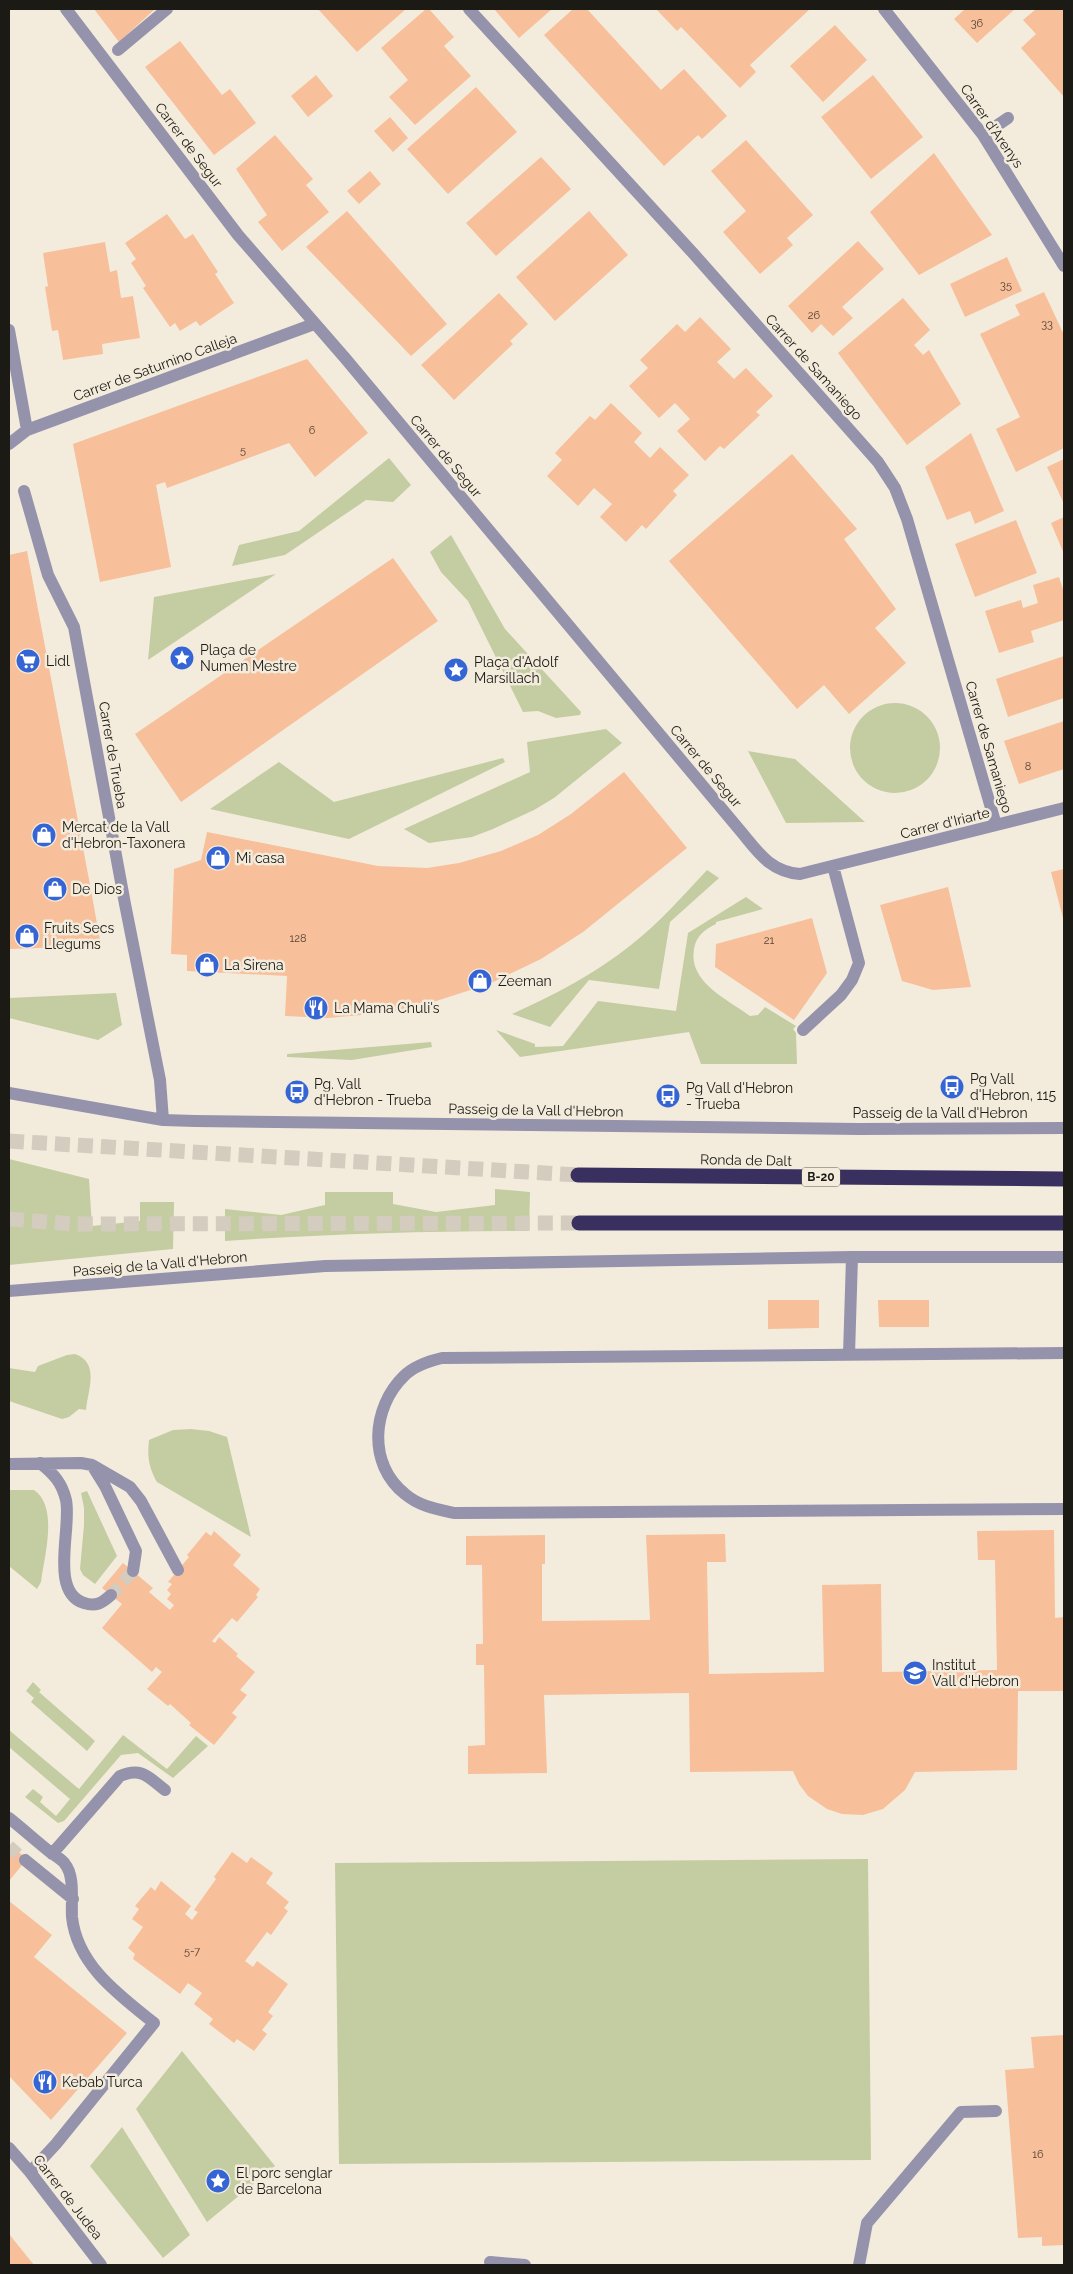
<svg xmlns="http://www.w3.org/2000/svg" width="1073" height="2274" font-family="Raleway,sans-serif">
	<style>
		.green { fill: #c3cda1 }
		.building { fill: #f7bf9a }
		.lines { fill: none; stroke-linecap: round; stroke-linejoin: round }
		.minor-tunnel { stroke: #d3ccbf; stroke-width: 12; stroke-dasharray: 12 6; stroke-linecap: butt }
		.highway-tunnel { stroke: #d3ccbf; stroke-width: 15; stroke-dasharray: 15 8; stroke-linecap: butt }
		.minor { stroke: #9593ac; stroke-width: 12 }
		.highway { stroke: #393060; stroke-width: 15 }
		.labels { text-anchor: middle; stroke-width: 5; stroke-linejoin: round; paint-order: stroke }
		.number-label { font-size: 11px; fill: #534336 }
		.shield { fill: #f3ecdd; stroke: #5c5950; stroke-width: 1 }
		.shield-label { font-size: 12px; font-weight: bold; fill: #1c1a14 }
		.street-label { font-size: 14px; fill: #1c1a14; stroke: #f3ecdd }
		.poi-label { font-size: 14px; fill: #1c1a14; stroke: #f3ecdd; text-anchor: start }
	</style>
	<rect width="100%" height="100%" fill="#f3ecdd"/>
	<path class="green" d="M389,458L411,485L393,502L366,500L285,555L232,566L239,545L299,531Z
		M451,535L505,629L581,712L580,715L556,718L538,711L523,712L468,601L441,572L430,552Z
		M276,574L148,660L154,597Z
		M850 748a45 45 0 1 1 90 0a45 45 0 1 1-90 0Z
		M606,729L622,743L554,798L534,810L493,829L472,837L429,843L404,829L530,772L527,742Z
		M748,751L795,759L865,822L786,823Z
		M503,758L505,762L349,839L210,809L279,762L334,802Z
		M707,870L719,878L670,922L659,989L589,980L550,1027L512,1014C554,995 595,974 631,945C659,923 683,896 707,870Z
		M746,897L763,909L716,922V924C705,929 696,936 694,949C688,982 727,999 750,1016L758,1015L765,1007L796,1026L793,1029L796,1033L797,1064H701L689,1032L520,1057L496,1030L535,1044V1047L563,1046L598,1001L676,1011L688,933Z
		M116,993L122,1025L98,1040L9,1018V998Z
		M431,1042L432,1047L352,1060L287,1057V1054Z
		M9,1159L89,1179L92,1226L140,1221V1202H174L173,1249L9,1265Z
		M495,1189L530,1192L529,1231C428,1231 327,1234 225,1241V1209L281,1215L325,1205V1192H393V1204L436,1212L495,1205Z
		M75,1354C100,1363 88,1389 86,1410L79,1409L69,1417L62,1419L9,1401V1368L35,1372L38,1366L67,1355Z
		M191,1429L209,1431L227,1437L251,1537L157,1482C149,1468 147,1457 149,1440L173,1430Z
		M9,1490H34C59,1507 44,1557 41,1582L37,1589L9,1566Z
		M87,1491L117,1556L95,1584L83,1575L80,1569L84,1525V1508L81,1493Z
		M33,1682L41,1690L39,1692L95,1741L87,1751L31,1702L34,1698L26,1691Z
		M9,1730L79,1789L123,1735L167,1769L196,1736L208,1746L173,1778L138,1753L121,1755L64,1821L58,1823L25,1797L33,1789L43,1797L40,1802L56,1816L70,1799L9,1747Z
		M868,1859L871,2160L339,2164L335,1863Z
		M182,2051L275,2166L207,2222L136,2109Z
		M122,2127L190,2235L163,2258L90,2166Z"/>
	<path class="building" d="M94,9H155L119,42Z
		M318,9H406L357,52Z
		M426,9H429L454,37L444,46L471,76L415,125L389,97L408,80L381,48Z
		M494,9H552L519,38Z
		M573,9H587L661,90L684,69L727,116L702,139L698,135L664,166L544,35Z
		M656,9H810L750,65L756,72L740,88L681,27L677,31Z
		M965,9H1015L977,43L954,19Z
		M1036,9H1064V97L1021,48L1036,34L1023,20Z
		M835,25L867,60L823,102L790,66Z
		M180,41L222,95L230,89L256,123L214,155L145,67Z
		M316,75L333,96L308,117L291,96Z
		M873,75L923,137L871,179L821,117Z
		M476,87L517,132L448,194L407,149Z
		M390,117L408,138L393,152L374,131Z
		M275,135L313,179L306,185L329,212L282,251L258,222L267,215L236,169Z
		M746,140L813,215L787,238L793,245L760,274L723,232L746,211L711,171Z
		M934,153L992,235L919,275L870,212Z
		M541,157L571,189L496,256L466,223Z
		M370,171L381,184L359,204L347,191Z
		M347,211L447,324L411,356L306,247Z
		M589,211L628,255L555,321L516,277Z
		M167,214L185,239L193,234L218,272L215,274L234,303L200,326L196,321L180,331L175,323L170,327L143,288L146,286L131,263L136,259L125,243Z
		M858,241L884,269L842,307L853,318L833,336L821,324L812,333L788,306Z
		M105,242L110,272L117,270L121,298L133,296L140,338L102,344L103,354L63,360L58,330L52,331L45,287L48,286L43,253Z
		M1007,257L1022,291L965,317L950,284Z
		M1044,292L1064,335V448L1016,472L996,429L1020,417L980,334L1020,315L1015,305Z
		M499,293L528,324L510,341L513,344L454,400L421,365Z
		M903,298L930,330L914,345L923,355L929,350L961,404L907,445L838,353Z
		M700,317L731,349L717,362L734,379L746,368L773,396L756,412L760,415L724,449L720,446L705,461L677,431L690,419L675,403L659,418L629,386L648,368L640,360L677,324L685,332Z
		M307,359L368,433L315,477L289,443L167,488L165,482L156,485L171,567L100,582L73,444Z
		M611,403L642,433L634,442L650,458L660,447L689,475L673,491L677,495L646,529L642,525L626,542L600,517L612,504L594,488L578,506L547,476L562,460L555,453L590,416L595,420Z
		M971,433L1004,511L975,524L970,511L947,520L925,467Z
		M792,454L857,529L844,539L896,609L875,628L906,663L849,714L824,685L797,709L669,561Z
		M1064,459V504L1047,467Z
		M1064,517V554L1051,523Z
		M1016,520L1037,573L975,597L955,544Z
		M27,551L91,890L101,946L9,949V555Z
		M393,558L438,621L181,802L135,734Z
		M1059,577L1064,592V620L1031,631L1034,642L999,653L985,611L1021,600L1023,608L1038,603L1033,585Z
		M1064,656V698L1008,717L996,679Z
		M1064,721V769L1019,784L1004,741Z
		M624,772L687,848L583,932L541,959L489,984L427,1004L384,1013L328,1018L285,1016L287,976L187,971V955L171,954L174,869L201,860L207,832L378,866L427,868L459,863L501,851L538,835L571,814Z
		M1064,869V922L1051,872Z
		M948,887L971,987L933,990L902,981L880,905Z
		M812,918L827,973L794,1020L715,967L716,944Z
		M768,1300H819V1328L768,1329Z
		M878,1300H929V1327H879Z
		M1054,1530L1055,1618L1064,1617V1691H1018L1017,1770L915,1772L905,1790L883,1809L863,1815L842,1814L827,1809L808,1796L799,1784L793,1771L690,1772L689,1693L544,1695L547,1773L468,1774V1746L485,1745L484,1665H476V1644H483L482,1565H466V1536L545,1535V1564H542V1621L650,1620L646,1535L725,1534L726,1562H707L709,1674L824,1672L822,1585L881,1584L882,1672L997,1670L995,1560H978L977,1531Z
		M214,1531L241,1555L233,1565L260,1589L256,1595L258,1597L237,1622L232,1618L212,1641L215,1643L219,1637L238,1654L236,1656L255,1672L240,1690L247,1695L232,1713L237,1717L214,1745L189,1725L191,1723L170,1704L168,1706L147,1689L162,1672L156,1667L152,1672L102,1628L122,1604L102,1588L123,1563L153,1588L149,1592L170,1610L174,1605L167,1599L171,1594L167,1590L172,1584L168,1582L189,1557L187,1555L206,1532L211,1536Z
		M9,1844L27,1859L9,1881Z
		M232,1852L247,1863L251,1857L273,1873L266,1883L289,1902L284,1908L288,1911L271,1935L267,1932L245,1961L253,1967L257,1961L288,1984L268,2012L273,2016L262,2030L267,2034L254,2051L237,2039L234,2043L209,2024L213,2019L194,2004L202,1993L188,1983L180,1994L133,1959L135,1954L128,1948L143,1927L132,1919L139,1909L135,1906L151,1887L155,1891L161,1881L191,1906L185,1914L192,1920L198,1912L194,1910L216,1879L214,1877Z
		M9,1901L52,1935L34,1957L127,2033L51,2120L9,2076Z
		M1064,2035V2245L1042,2246V2237L1018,2238L1005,2070L1034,2068L1031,2037Z
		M9,2234L34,2265H9Z"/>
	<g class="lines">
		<path class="minor-tunnel" d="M111,1595L133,1571
			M9,1846L25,1860"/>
		<path class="highway-tunnel" d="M9,1141L578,1175
			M9,1219L73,1224L579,1223"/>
		<path class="minor" d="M66,9L238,235L345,358L738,828C757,850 768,871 800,874L1064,808
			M469,9L692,252L878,462L895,488L907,519L996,825
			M884,9L983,135L1064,266
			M118,50L167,9
			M983,135L1008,118
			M9,330L27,430
			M9,444L27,430L314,324
			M24,491L48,575L74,627L125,904L160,1080L163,1120
			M803,1030L841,995L852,980L859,963L833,866
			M9,1093L163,1120L195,1121L859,1129L1064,1128
			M9,1291L325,1266L852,1257H1064
			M1064,1353L442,1358C429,1361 414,1366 404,1376C372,1407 367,1464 405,1494C419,1506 436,1509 454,1513L1064,1509
			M849,1355L852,1257
			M40,1463C54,1474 62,1483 66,1500C72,1527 49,1592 84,1603C96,1607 102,1603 111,1595
			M9,1464L81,1463L92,1465L105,1486L136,1551L133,1571
			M92,1465L130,1487L141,1501L178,1570
			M9,1818C23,1829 36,1841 50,1852C55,1856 62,1859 65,1864C75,1876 71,1902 72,1917C77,1965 119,1995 154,2023L56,2144L30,2172
			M52,1854L120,1776C142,1767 148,1777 165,1790
			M25,1860L73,1899
			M9,2148L30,2172L101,2265
			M490,2262L525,2265
			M859,2265L867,2223L961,2112L996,2111"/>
		<path class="highway" d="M578,1175L1064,1179
			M579,1223H1064"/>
	</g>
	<defs>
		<symbol id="sight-disc" viewBox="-11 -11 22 22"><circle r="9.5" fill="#3564d4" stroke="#f3ecdd"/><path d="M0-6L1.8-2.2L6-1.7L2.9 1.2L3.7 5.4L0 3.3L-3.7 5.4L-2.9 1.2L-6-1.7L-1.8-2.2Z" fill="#fff"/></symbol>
		<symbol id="supermarket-disc" viewBox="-11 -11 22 22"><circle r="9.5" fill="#3564d4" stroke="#f3ecdd"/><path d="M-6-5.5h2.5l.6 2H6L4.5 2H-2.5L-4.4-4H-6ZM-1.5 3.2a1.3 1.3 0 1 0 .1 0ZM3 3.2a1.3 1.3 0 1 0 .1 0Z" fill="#fff"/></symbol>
		<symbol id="shop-disc" viewBox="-11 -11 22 22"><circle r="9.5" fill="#3564d4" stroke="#f3ecdd"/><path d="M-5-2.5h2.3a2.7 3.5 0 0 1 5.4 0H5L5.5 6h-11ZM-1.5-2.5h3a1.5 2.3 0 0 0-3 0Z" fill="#fff"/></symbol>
		<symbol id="restaurant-disc" viewBox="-11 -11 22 22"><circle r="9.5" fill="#3564d4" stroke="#f3ecdd"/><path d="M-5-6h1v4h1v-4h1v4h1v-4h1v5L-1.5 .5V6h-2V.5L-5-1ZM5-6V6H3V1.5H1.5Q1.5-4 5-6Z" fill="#fff"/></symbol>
		<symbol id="bus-disc" viewBox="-11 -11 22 22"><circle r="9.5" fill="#3564d4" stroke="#f3ecdd"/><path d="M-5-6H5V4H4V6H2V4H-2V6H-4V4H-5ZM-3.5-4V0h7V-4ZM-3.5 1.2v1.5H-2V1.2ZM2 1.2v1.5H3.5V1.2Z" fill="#fff"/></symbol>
		<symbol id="school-disc" viewBox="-11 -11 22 22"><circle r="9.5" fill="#3564d4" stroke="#f3ecdd"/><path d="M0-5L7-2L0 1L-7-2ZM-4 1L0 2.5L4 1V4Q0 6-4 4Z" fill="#fff"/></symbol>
	</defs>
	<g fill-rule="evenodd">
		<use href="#sight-disc" x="168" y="644" width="28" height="28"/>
		<use href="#supermarket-disc" x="14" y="647" width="28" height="28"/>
		<use href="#sight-disc" x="442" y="656" width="28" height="28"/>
		<use href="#shop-disc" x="30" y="821" width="28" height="28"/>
		<use href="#shop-disc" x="204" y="844" width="28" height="28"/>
		<use href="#shop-disc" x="41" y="875" width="28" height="28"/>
		<use href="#shop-disc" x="13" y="922" width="28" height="28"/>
		<use href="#shop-disc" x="193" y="951" width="28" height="28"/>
		<use href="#shop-disc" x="466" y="967" width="28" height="28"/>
		<use href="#restaurant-disc" x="302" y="994" width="28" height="28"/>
		<use href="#bus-disc" x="938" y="1073" width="28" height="28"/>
		<use href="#bus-disc" x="283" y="1078" width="28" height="28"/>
		<use href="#bus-disc" x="654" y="1082" width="28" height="28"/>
		<use href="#school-disc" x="901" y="1659" width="28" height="28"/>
		<use href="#restaurant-disc" x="31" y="2068" width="28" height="28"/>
		<use href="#sight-disc" x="204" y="2167" width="28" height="28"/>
	</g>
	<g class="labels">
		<g class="number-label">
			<text x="977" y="27">36</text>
			<text x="1006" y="289">35</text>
			<text x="814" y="319">26</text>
			<text x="1047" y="328">33</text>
			<text x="312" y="434">6</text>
			<text x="243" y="454">5</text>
			<text x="1028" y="770">8</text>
			<text x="298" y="942">128</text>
			<text x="769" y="944">21</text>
			<text x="192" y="1955">5-7</text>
			<text x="1038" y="2158">16</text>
		</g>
		<rect class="shield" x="802" y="1167.5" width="38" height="19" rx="4"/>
		<g class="shield-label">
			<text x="821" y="1181">B-20</text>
		</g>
		<g class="street-label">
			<text transform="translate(992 126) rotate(55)" y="5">Carrer d'Arenys</text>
			<text transform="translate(189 145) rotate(53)" y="5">Carrer de Segur</text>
			<text transform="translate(155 367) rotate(-20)" y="5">Carrer de Saturnino Calleja</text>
			<text transform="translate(814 367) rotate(48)" y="5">Carrer de Samaniego</text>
			<text transform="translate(446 456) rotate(50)" y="5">Carrer de Segur</text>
			<text transform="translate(989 747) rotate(74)" y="5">Carrer de Samaniego</text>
			<text transform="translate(113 755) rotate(80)" y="5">Carrer de Trueba</text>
			<text transform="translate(706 766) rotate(50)" y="5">Carrer de Segur</text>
			<text transform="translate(945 823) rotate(-14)" y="5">Carrer d'Iriarte</text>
			<text transform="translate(536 1110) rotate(1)" y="5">Passeig de la Vall d'Hebron</text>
			<text x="940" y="1118">Passeig de la Vall d'Hebron</text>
			<text transform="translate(746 1160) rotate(1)" y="5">Ronda de Dalt</text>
			<text transform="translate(160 1264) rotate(-5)" y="5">Passeig de la Vall d'Hebron</text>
			<text transform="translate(68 2197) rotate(52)" y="5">Carrer de Judea</text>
		</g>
		<g class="poi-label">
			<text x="200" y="655">Plaça de<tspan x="200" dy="16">Numen Mestre</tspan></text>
			<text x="46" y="666">Lidl</text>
			<text x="474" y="667">Plaça d'Adolf<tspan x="474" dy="16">Marsillach</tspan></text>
			<text x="62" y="832">Mercat de la Vall<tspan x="62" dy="16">d'Hebron-Taxonera</tspan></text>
			<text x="236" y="863">Mi casa</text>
			<text x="72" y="894">De Dios</text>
			<text x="44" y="933">Fruits Secs<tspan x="44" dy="16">Llegums</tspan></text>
			<text x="224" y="970">La Sirena</text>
			<text x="498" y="986">Zeeman</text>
			<text x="334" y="1013">La Mama Chuli's</text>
			<text x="970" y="1084">Pg Vall<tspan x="970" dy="16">d'Hebron, 115</tspan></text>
			<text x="314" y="1089">Pg. Vall<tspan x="314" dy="16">d'Hebron - Trueba</tspan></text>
			<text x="686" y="1093">Pg Vall d'Hebron<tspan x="686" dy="16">- Trueba</tspan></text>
			<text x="932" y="1670">Institut<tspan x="932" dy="16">Vall d'Hebron</tspan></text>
			<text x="62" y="2087">Kebab Turca</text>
			<text x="236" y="2178">El porc senglar<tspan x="236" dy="16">de Barcelona</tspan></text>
		</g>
	</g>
	<rect width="1073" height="2274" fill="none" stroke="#1c1a14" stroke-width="20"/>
</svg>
